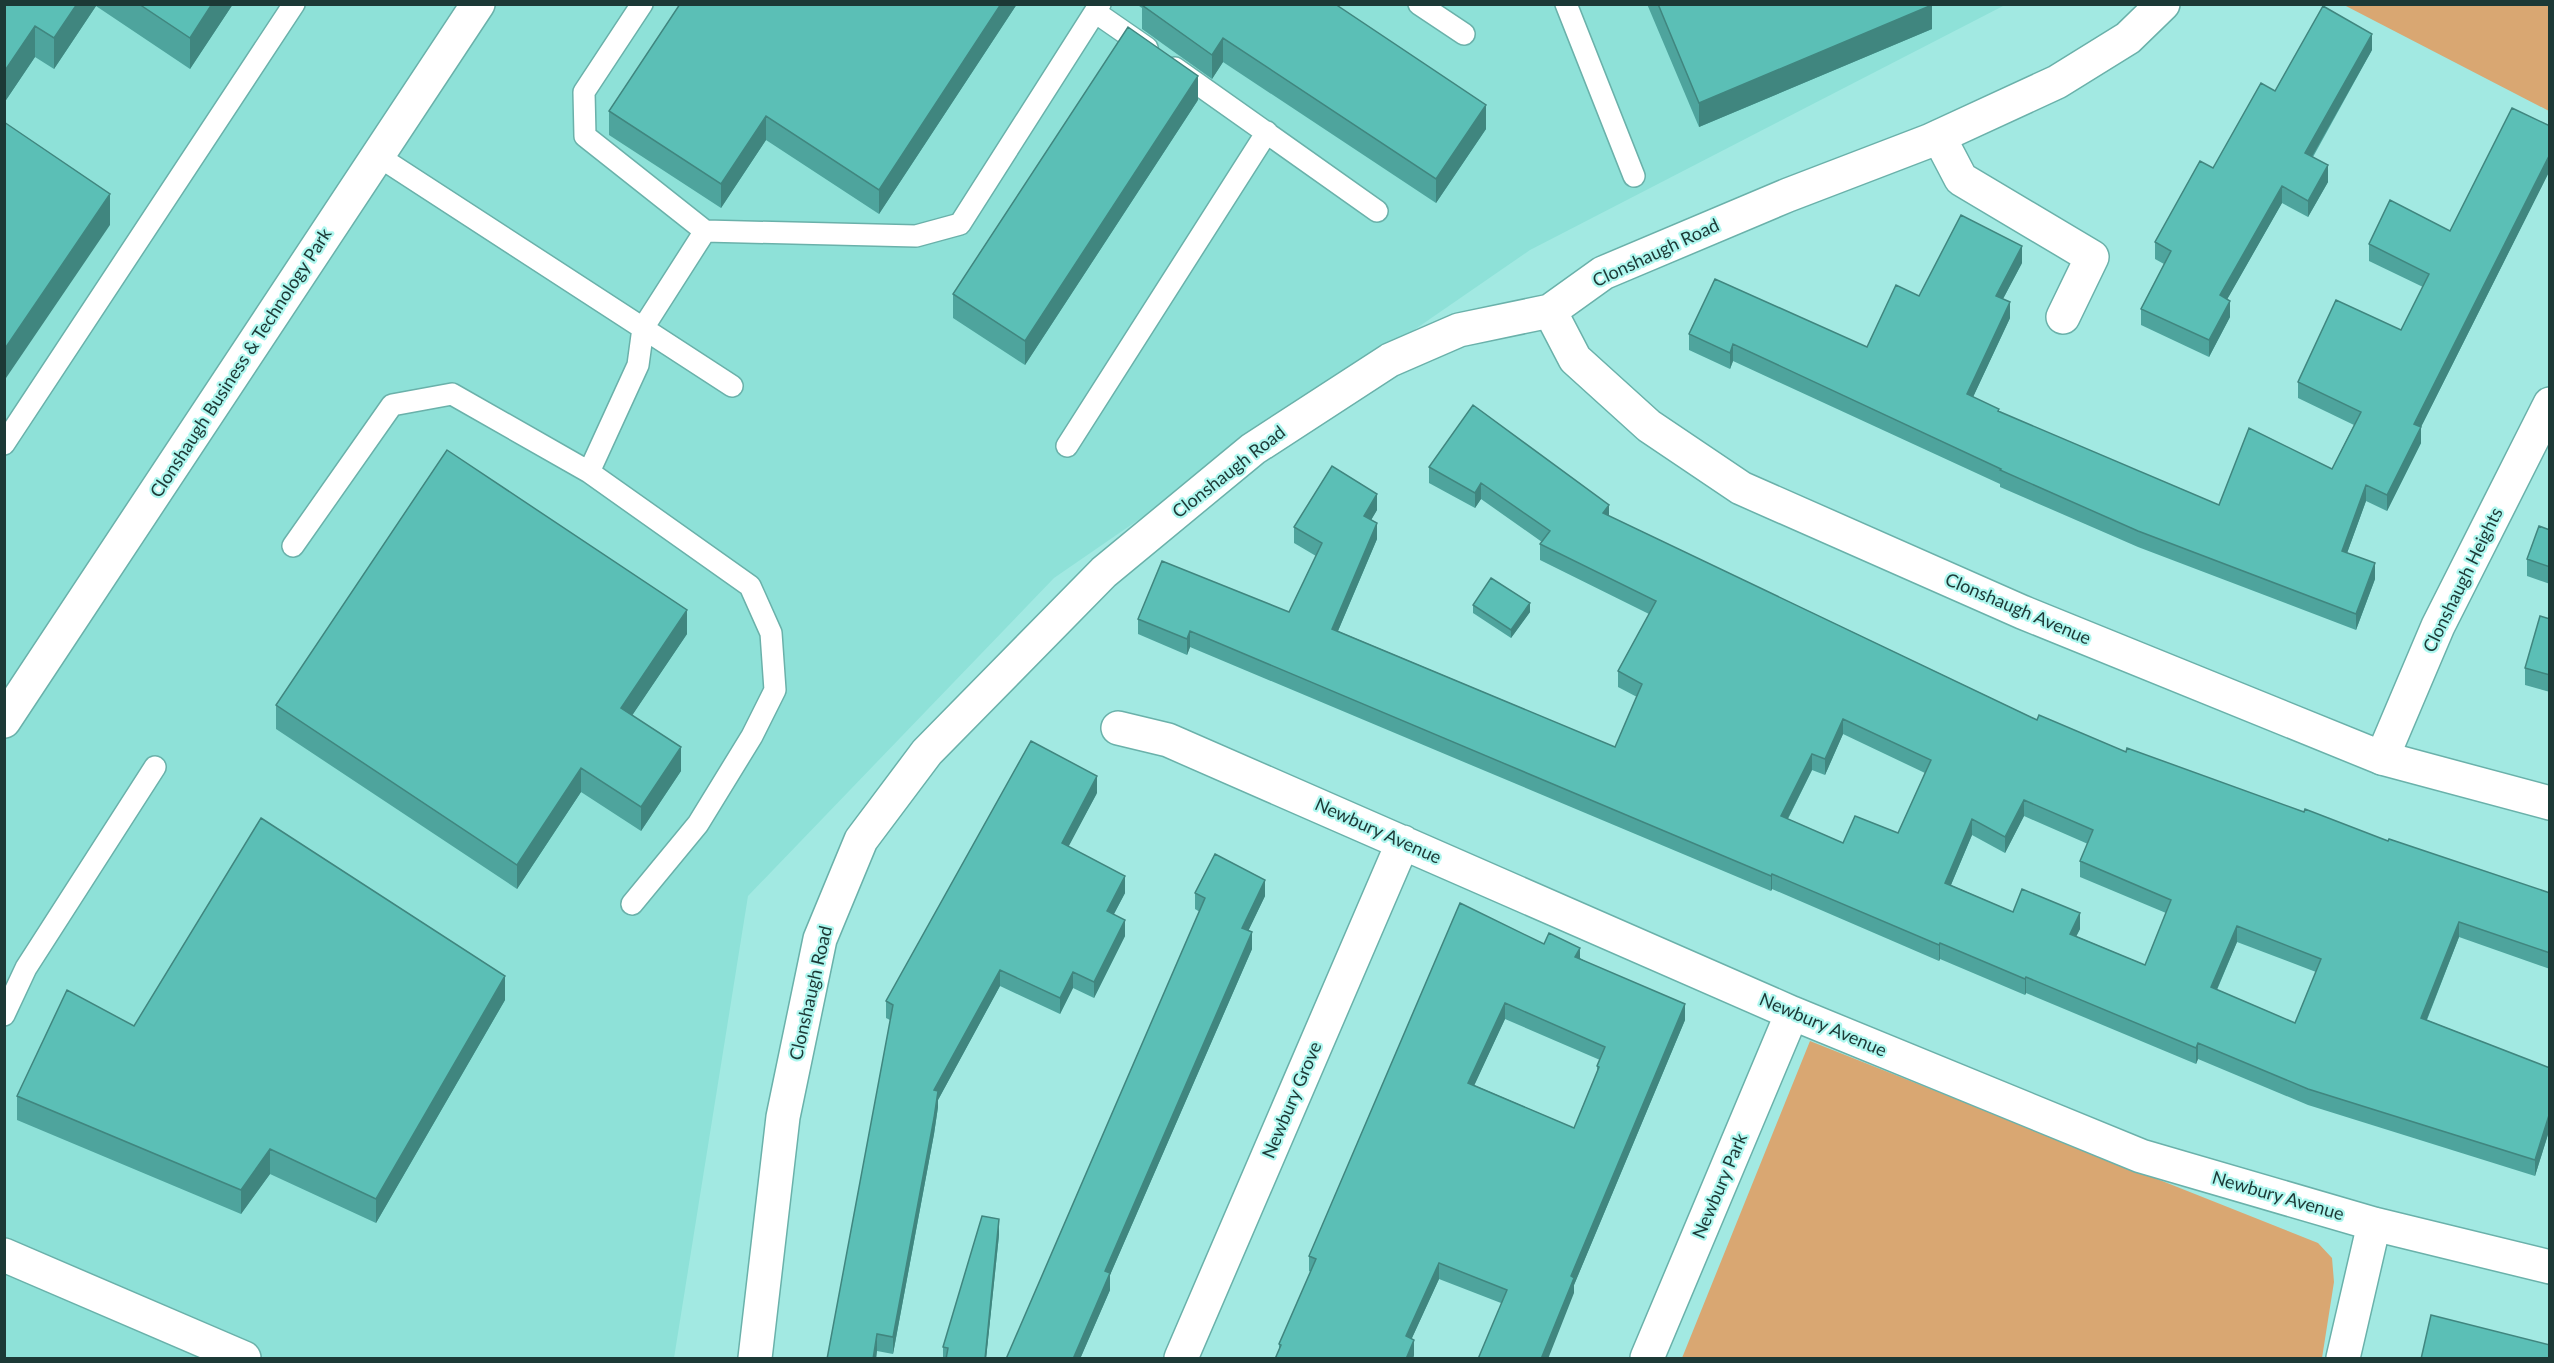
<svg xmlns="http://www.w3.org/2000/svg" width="2554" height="1363" font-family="Lato,sans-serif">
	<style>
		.built { fill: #8ee1d8 }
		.green { fill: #d9a772 }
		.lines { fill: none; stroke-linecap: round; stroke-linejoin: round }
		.lane-casing { stroke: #6ab1aa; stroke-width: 24 }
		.street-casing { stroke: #6ab1aa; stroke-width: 36 }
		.secondary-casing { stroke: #6ab1aa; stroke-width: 36 }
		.lane { stroke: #fff; stroke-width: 21 }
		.street { stroke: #fff; stroke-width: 33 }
		.secondary { stroke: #fff; stroke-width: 33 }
		.wall { fill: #4ea49d; fill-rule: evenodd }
		.shaded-wall { fill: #40867f }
		.building { fill: #5bbfb6; stroke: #40867f; stroke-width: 1.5; fill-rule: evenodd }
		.labels { text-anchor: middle; stroke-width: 4.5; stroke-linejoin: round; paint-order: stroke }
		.street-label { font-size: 18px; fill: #1c3936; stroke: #aff7ef }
	</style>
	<rect width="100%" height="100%" fill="#a2e9e2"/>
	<path class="built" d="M5,5H2005L1530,250L1054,578L748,896L674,1358H5Z"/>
	<path class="green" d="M2344,5H2549V111Z
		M1810,1041L2318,1243L2332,1258L2334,1282L2322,1358H1682Z"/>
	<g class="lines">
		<defs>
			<path id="lane" d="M642,4L584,92L585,136L705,231L916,236L960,224L1100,4
				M1419,4L1464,34
				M1566,4L1634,176
				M1095,12L1147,48
				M1175,68L1377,211
				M378,156L732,386
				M4,444L294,4
				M1067,446L1267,132
				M589,472L638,365L643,328L705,231
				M293,546L392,405L452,394L589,472L750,586L771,633L775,690L752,736L698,824L632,904
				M4,1015L26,968L155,767"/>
			<path id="street" d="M1939,137L1961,179L2092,257L2063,317
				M4,721L478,4
				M1118,728L1168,740L1792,1013L2141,1156L2374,1224L2550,1267
				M2382,758L2438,626L2550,404
				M4,1255L244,1358
				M1181,1358L1403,842
				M1647,1358L1792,1013
				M2343,1358L2374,1224"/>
			<path id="secondary" d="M1550,311L1575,359L1649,426L1741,488L2022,612L2382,758L2550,803
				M755,1358L783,1117L820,939L861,840L927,752L1104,572L1253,449L1390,360L1459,330L1550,311L1603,273L1788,195L1929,141L2057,82L2128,38L2163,4"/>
		</defs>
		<use href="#lane" class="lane-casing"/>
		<use href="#street" class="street-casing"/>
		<use href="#secondary" class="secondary-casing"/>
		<use href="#lane" class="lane"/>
		<use href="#street" class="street"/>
		<use href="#secondary" class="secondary"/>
	</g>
	<path class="wall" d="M4,4H233L190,69L96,6L54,69L35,57L4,103Z
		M680,4H1017L879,214L766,140L721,208L609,135V111Z
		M1136,4H1335L1486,129L1436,203L1223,62L1212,79L1142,29V8Z
		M1647,4H1932V29L1699,127Z
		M2372,50L2313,157L2328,182L2308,217L2282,203L2227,299L2230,317L2209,357L2141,325V309L2164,264L2155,259V242L2213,168L2275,91Z
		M1198,100L1025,365L953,318V294Z
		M2550,126V170L2421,427V443L2387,511L2366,501L2347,553L2375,579L2356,630L2138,547L2000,487V484L1733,361L1730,369L1689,350V334L1867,347L1919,296L2022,263L2003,299L2010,318L1973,397L1999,412L2219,505L2332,469L2354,425L2298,398V382L2401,330L2423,287L2369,261V244L2450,231Z
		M1429,467L1609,516L2037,720L2126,752L2388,841L2550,893V969L2459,937L2427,1020L2550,1068V1128L2535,1176L2308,1105L2198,1059L2196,1064L2026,993L2025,995L1940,959L1939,961L1772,889L1771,891L1190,647L1187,655L1138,634V619L1289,612L1316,556L1294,543V527L1377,510L1371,520L1377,539L1338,631L1615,747L1637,697L1618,687V671L1649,614L1540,560V544L1542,542L1481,499L1475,508L1429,483ZM1843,734L1925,773L1898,833L1843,843L1788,819L1812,770L1825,775ZM2024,816L2088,844L2080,861V877L2166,913L2145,965L2076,936L2080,929L2013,912L1951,885L1972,835L2005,853ZM2237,942L2316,972L2295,1023L2217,990Z
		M2550,530V584L2527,576V559Z
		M1473,605L1530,612L1511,638L1473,613Z
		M2550,619V692L2525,685V668Z
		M687,634L632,715L681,771L641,831L581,792L517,889L276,729V705Z
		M1097,793L1068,846L1125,893L1114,914L1125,936L1094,998L1073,988L1060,1014L1000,986L938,1100V1107L934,1134L893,1354L877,1351L876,1359L890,1020L886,1018V1001Z
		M1195,893L1265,896L1248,931L1252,949L1110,1275V1290L1080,1359L1200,912L1195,909Z
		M1544,944L1580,958L1685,1020L1574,1285V1293L1501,1303L1439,1279L1412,1338L1414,1355L1413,1359H1275L1279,1349V1344L1311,1272L1309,1271V1256ZM1505,1019L1600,1060L1597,1066V1072L1574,1128L1474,1085Z
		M505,1000L376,1223L270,1174L241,1214L17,1120V1096L134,1026Z
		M999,1235L986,1359H943V1347Z"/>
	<path class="shaded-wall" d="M77,4H96V6L54,69V38Z
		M212,4H233L190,69V38Z
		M1001,4H1017L879,214V190Z
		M1932,5V29L1699,127V103Z
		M35,26V57L4,103V72Z
		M2372,34V50L2305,169V153Z
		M1223,38V62L1212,79V55Z
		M1198,76V100L1025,365V341Z
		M1486,105V129L1436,203V179Z
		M766,116V140L721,208V184Z
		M2550,154V170L2421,427V443L2387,511V495L2414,424Z
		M2328,165V182L2308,217V201Z
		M2282,186V203L2220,312V295Z
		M110,194V225L4,381V350Z
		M2022,246V263L1996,312V296Z
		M2230,301V317L2209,357V340Z
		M2010,302V318L1967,410V394Z
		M1733,344V361L1730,369V353Z
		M1481,483V499L1475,508V493Z
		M2366,485V501L2342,567V551Z
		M1377,494V510L1364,532V516Z
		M1609,505V521L1603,513Z
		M1377,523V539L1332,645V629Z
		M2375,563V579L2356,630V614Z
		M1530,603V612L1511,638V630Z
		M687,610V634L621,732V708Z
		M1190,631V647L1187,655V639Z
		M1843,719V734L1825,775V759Z
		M681,747V771L641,831V807Z
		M1812,754V770L1781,832V816Z
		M581,768V792L517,889V865Z
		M1097,776V793L1062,859V843Z
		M2024,800V816L2005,853V837Z
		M1972,819V835L1945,899V883Z
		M1772,874V889L1771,891V876Z
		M1125,876V893L1107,927V911Z
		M1265,880V896L1242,944V928Z
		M2080,913V929L2070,949V934Z
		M1125,920V936L1094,998V982Z
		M2459,922V937L2421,1034V1018Z
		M2237,926V942L2211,1003V987Z
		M1252,932V949L1110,1275V1290L1080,1359H1073L1105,1271Z
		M1940,943V959L1939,961V945Z
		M1580,948V963L1575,957Z
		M1000,970V986L938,1100V1107L934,1134L893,1354V1337L934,1090Z
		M1073,972V988L1060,1014V998Z
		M505,976V1000L376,1223V1199Z
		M2026,977V993L2025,995V979Z
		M1505,1003V1019L1468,1099V1083Z
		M1685,1004V1020L1574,1285V1293L1548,1359H1541L1571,1276Z
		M2198,1043V1059L2196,1064V1048Z
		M2550,1112V1128L2535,1176V1160Z
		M270,1149V1174L241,1214V1190Z
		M999,1219V1235L986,1359H985Z
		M1439,1263V1279L1406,1351V1336Z
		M877,1334V1351L876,1359H873Z
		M1414,1340V1355L1413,1359H1406Z"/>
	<path class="building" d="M4,4H77L54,38L35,26L4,72Z
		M139,4H212L190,38Z
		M680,4H1001L879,190L766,116L721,184L609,111Z
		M1142,4H1335L1486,105L1436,179L1223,38L1212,55L1142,5Z
		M1658,4H1932V5L1699,103Z
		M2323,6L2372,34L2305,153L2328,165L2308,201L2282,186L2220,295L2230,301L2209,340L2141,309L2171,251L2155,242L2200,161L2213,168L2261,83L2275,91Z
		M1128,27L1198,76L1025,341L953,294Z
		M2512,108L2550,126V154L2414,424L2421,427L2387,495L2366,485L2342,551L2375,563L2356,614L2138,531L2000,470L2001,469L1733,344L1730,353L1689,334L1715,279L1867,347L1896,285L1919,296L1961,215L2022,246L1996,296L2010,302L1967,394L1999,409L1998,411L2219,505L2249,428L2332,469L2361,412L2298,382L2336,300L2401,330L2429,274L2369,244L2390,200L2450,231Z
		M4,122L110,194L4,350Z
		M1473,405L1609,505L1603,513L2037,720L2039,715L2126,752L2127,748L2304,812L2305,809L2388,841L2389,839L2550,893V953L2459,922L2421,1018L2550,1068V1112L2535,1160L2308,1089L2198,1043L2196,1048L2026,977L2025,979L1940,943L1939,945L1772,874L1771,876L1190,631L1187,639L1138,619L1162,561L1289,612L1322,543L1294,527L1332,466L1377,494L1364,516L1377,523L1332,629L1615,747L1642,684L1618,671L1656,601L1540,544L1550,531L1481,483L1475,493L1429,467ZM1843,719L1931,760L1898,833L1855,816L1843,843L1781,816L1812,754L1825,759ZM2024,800L2093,830L2080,861L2171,900L2145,965L2070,934L2080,913L2022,889L2013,912L1945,883L1972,819L2005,837ZM2237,926L2321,959L2295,1023L2211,987Z
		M447,450L687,610L621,708L681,747L641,807L581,768L517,865L276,705Z
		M2539,526L2550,530V567L2527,559Z
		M1491,578L1530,603L1511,630L1473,605Z
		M2540,616L2550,619V675L2525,668Z
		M1031,741L1097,776L1062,843L1125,876L1107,911L1125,920L1094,982L1073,972L1060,998L1000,970L934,1090L938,1091L934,1118L893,1337L877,1334L873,1359H827L893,1005L886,1001Z
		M261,818L505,976L376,1199L270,1149L241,1190L17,1096L67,990L134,1026Z
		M1215,854L1265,880L1242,928L1252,932L1105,1271L1110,1273L1073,1359H1006L1205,898L1195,893Z
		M1460,903L1544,944L1549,933L1580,948L1575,957L1685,1004L1571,1276L1574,1278L1541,1359H1478L1507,1290L1439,1263L1406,1336L1414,1340L1406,1359H1275L1281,1345L1279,1344L1316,1259L1309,1256ZM1505,1003L1605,1047L1597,1066L1599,1067L1574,1128L1468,1083Z
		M982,1216L999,1219L985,1359H946L948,1348L943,1347Z
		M2431,1315L2550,1345V1359H2421Z"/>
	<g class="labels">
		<g class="street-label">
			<text transform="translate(1656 253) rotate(-25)" y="6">Clonshaugh Road</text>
			<text transform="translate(241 363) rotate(-57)" y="6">Clonshaugh Business &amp; Technology Park</text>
			<text transform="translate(1229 472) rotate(-38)" y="6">Clonshaugh Road</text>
			<text transform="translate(2463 580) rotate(-64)" y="6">Clonshaugh Heights</text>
			<text transform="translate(2018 609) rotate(23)" y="6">Clonshaugh Avenue</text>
			<text transform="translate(1378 831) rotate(24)" y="6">Newbury Avenue</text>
			<text transform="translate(811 993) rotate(-77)" y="6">Clonshaugh Road</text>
			<text transform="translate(1823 1025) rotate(23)" y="6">Newbury Avenue</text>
			<text transform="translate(1292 1100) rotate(-67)" y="6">Newbury Grove</text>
			<text transform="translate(1720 1186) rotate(-67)" y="6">Newbury Park</text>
			<text transform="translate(2278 1196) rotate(16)" y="6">Newbury Avenue</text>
		</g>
	</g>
	<rect width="2554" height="1363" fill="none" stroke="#1c3936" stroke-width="12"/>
</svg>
